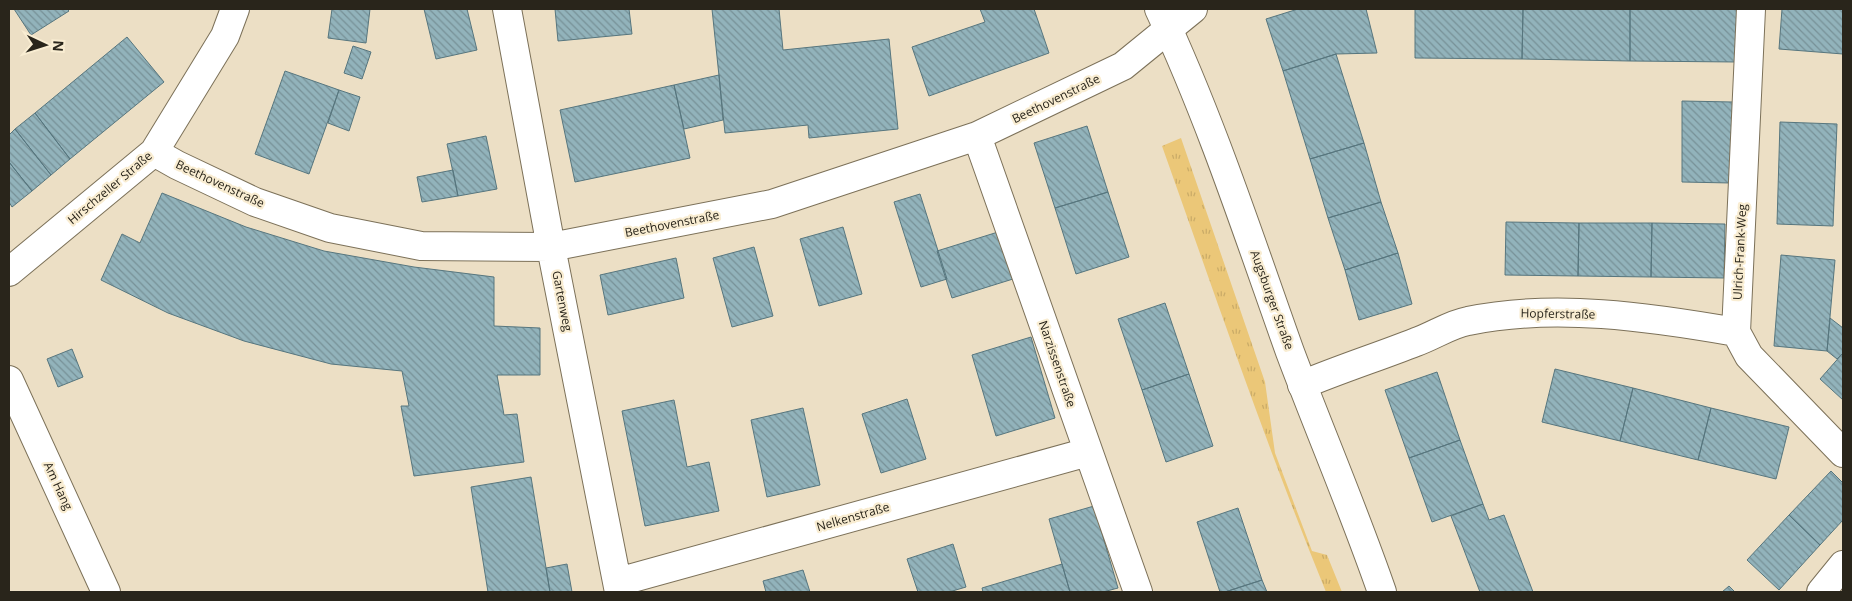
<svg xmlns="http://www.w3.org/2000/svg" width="1852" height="601" font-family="'Open Sans',sans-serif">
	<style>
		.grass { fill: url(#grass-tufts) }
		.building { fill: url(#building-back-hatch); stroke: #57767e }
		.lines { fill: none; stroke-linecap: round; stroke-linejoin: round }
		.minor-casing { stroke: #7c7159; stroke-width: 30 }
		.major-casing { stroke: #7c7159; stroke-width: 30 }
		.minor { stroke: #fff; stroke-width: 28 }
		.major { stroke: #fff; stroke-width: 28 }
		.labels { text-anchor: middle; stroke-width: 4.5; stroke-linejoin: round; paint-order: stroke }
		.street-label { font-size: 12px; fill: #29251b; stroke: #f9edd2 }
	</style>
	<defs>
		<pattern id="grass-tufts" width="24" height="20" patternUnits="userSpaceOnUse" patternTransform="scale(1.25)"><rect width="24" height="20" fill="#ebc778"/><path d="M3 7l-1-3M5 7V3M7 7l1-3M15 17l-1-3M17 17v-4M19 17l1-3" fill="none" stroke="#caab67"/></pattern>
		<pattern id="building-back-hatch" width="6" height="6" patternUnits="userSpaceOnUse" patternTransform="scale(1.25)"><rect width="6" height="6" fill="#92b3bb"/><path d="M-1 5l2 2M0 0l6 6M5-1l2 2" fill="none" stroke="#779197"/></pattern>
	</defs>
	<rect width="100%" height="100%" fill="#ecdfc5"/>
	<path class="grass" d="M1181,138L1265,382L1275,453L1312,551L1327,555L1342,592H1326C1266,445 1215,295 1162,146Z"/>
	<path class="building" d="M14,9H67L69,11L31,35Z
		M332,9H370L366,43L328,38Z
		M424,9H467L477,50L436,59Z
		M555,9H629L632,34L558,41Z
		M712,9H779L783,50L889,39L898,129L809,138L808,125L725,133Z
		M980,9H1034L1049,53L929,96L912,47L985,22Z
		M1298,9H1366L1377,53L1336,54L1283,71L1266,19Z
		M1415,9H1523L1522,59L1415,58Z
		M1523,9H1630V61L1522,59Z
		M1630,9H1738L1737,62L1630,61Z
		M1782,9H1843V54L1779,49Z
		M127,37L164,82L70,159L35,113Z
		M353,46L371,52L362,79L344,73Z
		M1336,54L1364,143L1310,159L1283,71Z
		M285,71L339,90L309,174L255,154Z
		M719,75L723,120L684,129L674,85Z
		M674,85L690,158L575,182L560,110Z
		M339,90L360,97L349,131L328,123Z
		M1682,101L1733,102L1731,183L1682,182Z
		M35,113L70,159L51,175L15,129Z
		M1780,122L1837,124L1833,226L1777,224Z
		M1087,126L1108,192L1055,208L1034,143Z
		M15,129L51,175L32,191L9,162V135Z
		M486,136L497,189L458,196L447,144Z
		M1364,143L1381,202L1328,218L1310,159Z
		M9,162L32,191L12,207L9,202Z
		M453,170L458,196L422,202L417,177Z
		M1108,192L1129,257L1076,274L1055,208Z
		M162,193L246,227L324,251L414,267L494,277V326L540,328V375H497L504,415L517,414L524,462L414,476L401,406H409L402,371L331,364L244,341L168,313L101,280L122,234L140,243Z
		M920,194L947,279L921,287L894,202Z
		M1381,202L1398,253L1345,270L1328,218Z
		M1506,222L1579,223L1578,276L1505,275Z
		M1579,223H1652L1651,277L1578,276Z
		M1652,223L1725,224L1724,278L1651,277Z
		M843,227L862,294L819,306L800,239Z
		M998,232L1013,279L952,298L937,251Z
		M754,247L773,316L732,327L713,258Z
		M1398,253L1412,304L1359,320L1345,270Z
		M1781,255L1835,260L1827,351L1774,346Z
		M676,258L684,298L608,315L600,275Z
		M1165,303L1189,374L1142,390L1118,319Z
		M1830,318L1843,328V353L1837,359L1827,351Z
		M1031,337L1055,418L996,436L972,355Z
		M72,349L83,377L58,387L47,359Z
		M1843,353V400L1820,379Z
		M1555,369L1633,388L1620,441L1542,422Z
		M1437,372L1460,440L1409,458L1385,390Z
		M1189,374L1213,446L1166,462L1142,390Z
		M1633,388L1711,408L1698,460L1620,441Z
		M907,399L926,459L881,473L862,414Z
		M674,400L687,467L709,462L719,511L645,526L622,411Z
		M803,408L820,485L767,497L751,420Z
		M1711,408L1789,427L1776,479L1698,460Z
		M1460,440L1483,504L1432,522L1409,458Z
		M1831,471L1843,483V520L1820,545L1789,515Z
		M531,477L550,592H488L471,487Z
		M1483,504L1489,520L1504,515L1533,592H1480L1451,516Z
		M1094,506L1118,588L1103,592H1070L1049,519Z
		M1238,508L1262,580L1225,592H1220L1197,522Z
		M1789,515L1820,545L1779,590L1747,560Z
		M953,544L966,587L949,592H918L907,559Z
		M567,564L572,592H550L546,568Z
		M1062,564L1070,592H983L982,588Z
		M803,570L810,592H766L763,581Z
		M1262,580L1267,592H1225Z
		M1729,586L1735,592H1722Z"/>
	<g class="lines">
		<defs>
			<path id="minor" d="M507,9L551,247L619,592
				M1751,9L1736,332L1749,356L1843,453
				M977,136L1138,592
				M154,152L177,165L255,202L330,228L421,246L551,247L772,204L977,136L1123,66L1193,9
				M9,272L154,152L225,36L235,9
				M9,380L106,592
				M1302,385C1340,369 1378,357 1416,342C1433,336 1451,324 1468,321C1554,303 1650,317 1736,332
				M618,582L1088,452
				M1821,592L1843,565"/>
			<path id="major" d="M1159,9C1211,120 1249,237 1290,352C1320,432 1354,511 1382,592"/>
		</defs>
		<use href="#minor" class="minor-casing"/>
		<use href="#major" class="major-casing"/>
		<use href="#minor" class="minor"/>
		<use href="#major" class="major"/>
	</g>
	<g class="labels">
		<g class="street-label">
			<text transform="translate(1056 99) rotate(-26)" y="4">Beethovenstraße</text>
			<text transform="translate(220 184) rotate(25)" y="4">Beethovenstraße</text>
			<text transform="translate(110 188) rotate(-40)" y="4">Hirschzeller Straße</text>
			<text transform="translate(672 224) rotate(-11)" y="4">Beethovenstraße</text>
			<text transform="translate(1740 252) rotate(-87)" y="4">Ulrich-Frank-Weg</text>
			<text transform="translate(1272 300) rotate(70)" y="4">Augsburger Straße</text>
			<text transform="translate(562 301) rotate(79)" y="4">Gartenweg</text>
			<text transform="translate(1558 314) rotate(1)" y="4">Hopferstraße</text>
			<text transform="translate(1057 364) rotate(71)" y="4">Narzissenstraße</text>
			<text transform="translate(58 486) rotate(65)" y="4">Am Hang</text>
			<text transform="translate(853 517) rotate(-16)" y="4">Nelkenstraße</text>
		</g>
	</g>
	<rect width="1852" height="601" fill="none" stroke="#29251b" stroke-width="20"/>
	<g transform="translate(45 45) rotate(94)" stroke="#f9edd2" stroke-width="4" paint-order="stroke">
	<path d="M0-4L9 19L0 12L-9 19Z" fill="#29251b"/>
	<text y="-8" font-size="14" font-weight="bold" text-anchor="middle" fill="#29251b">N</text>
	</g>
</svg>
